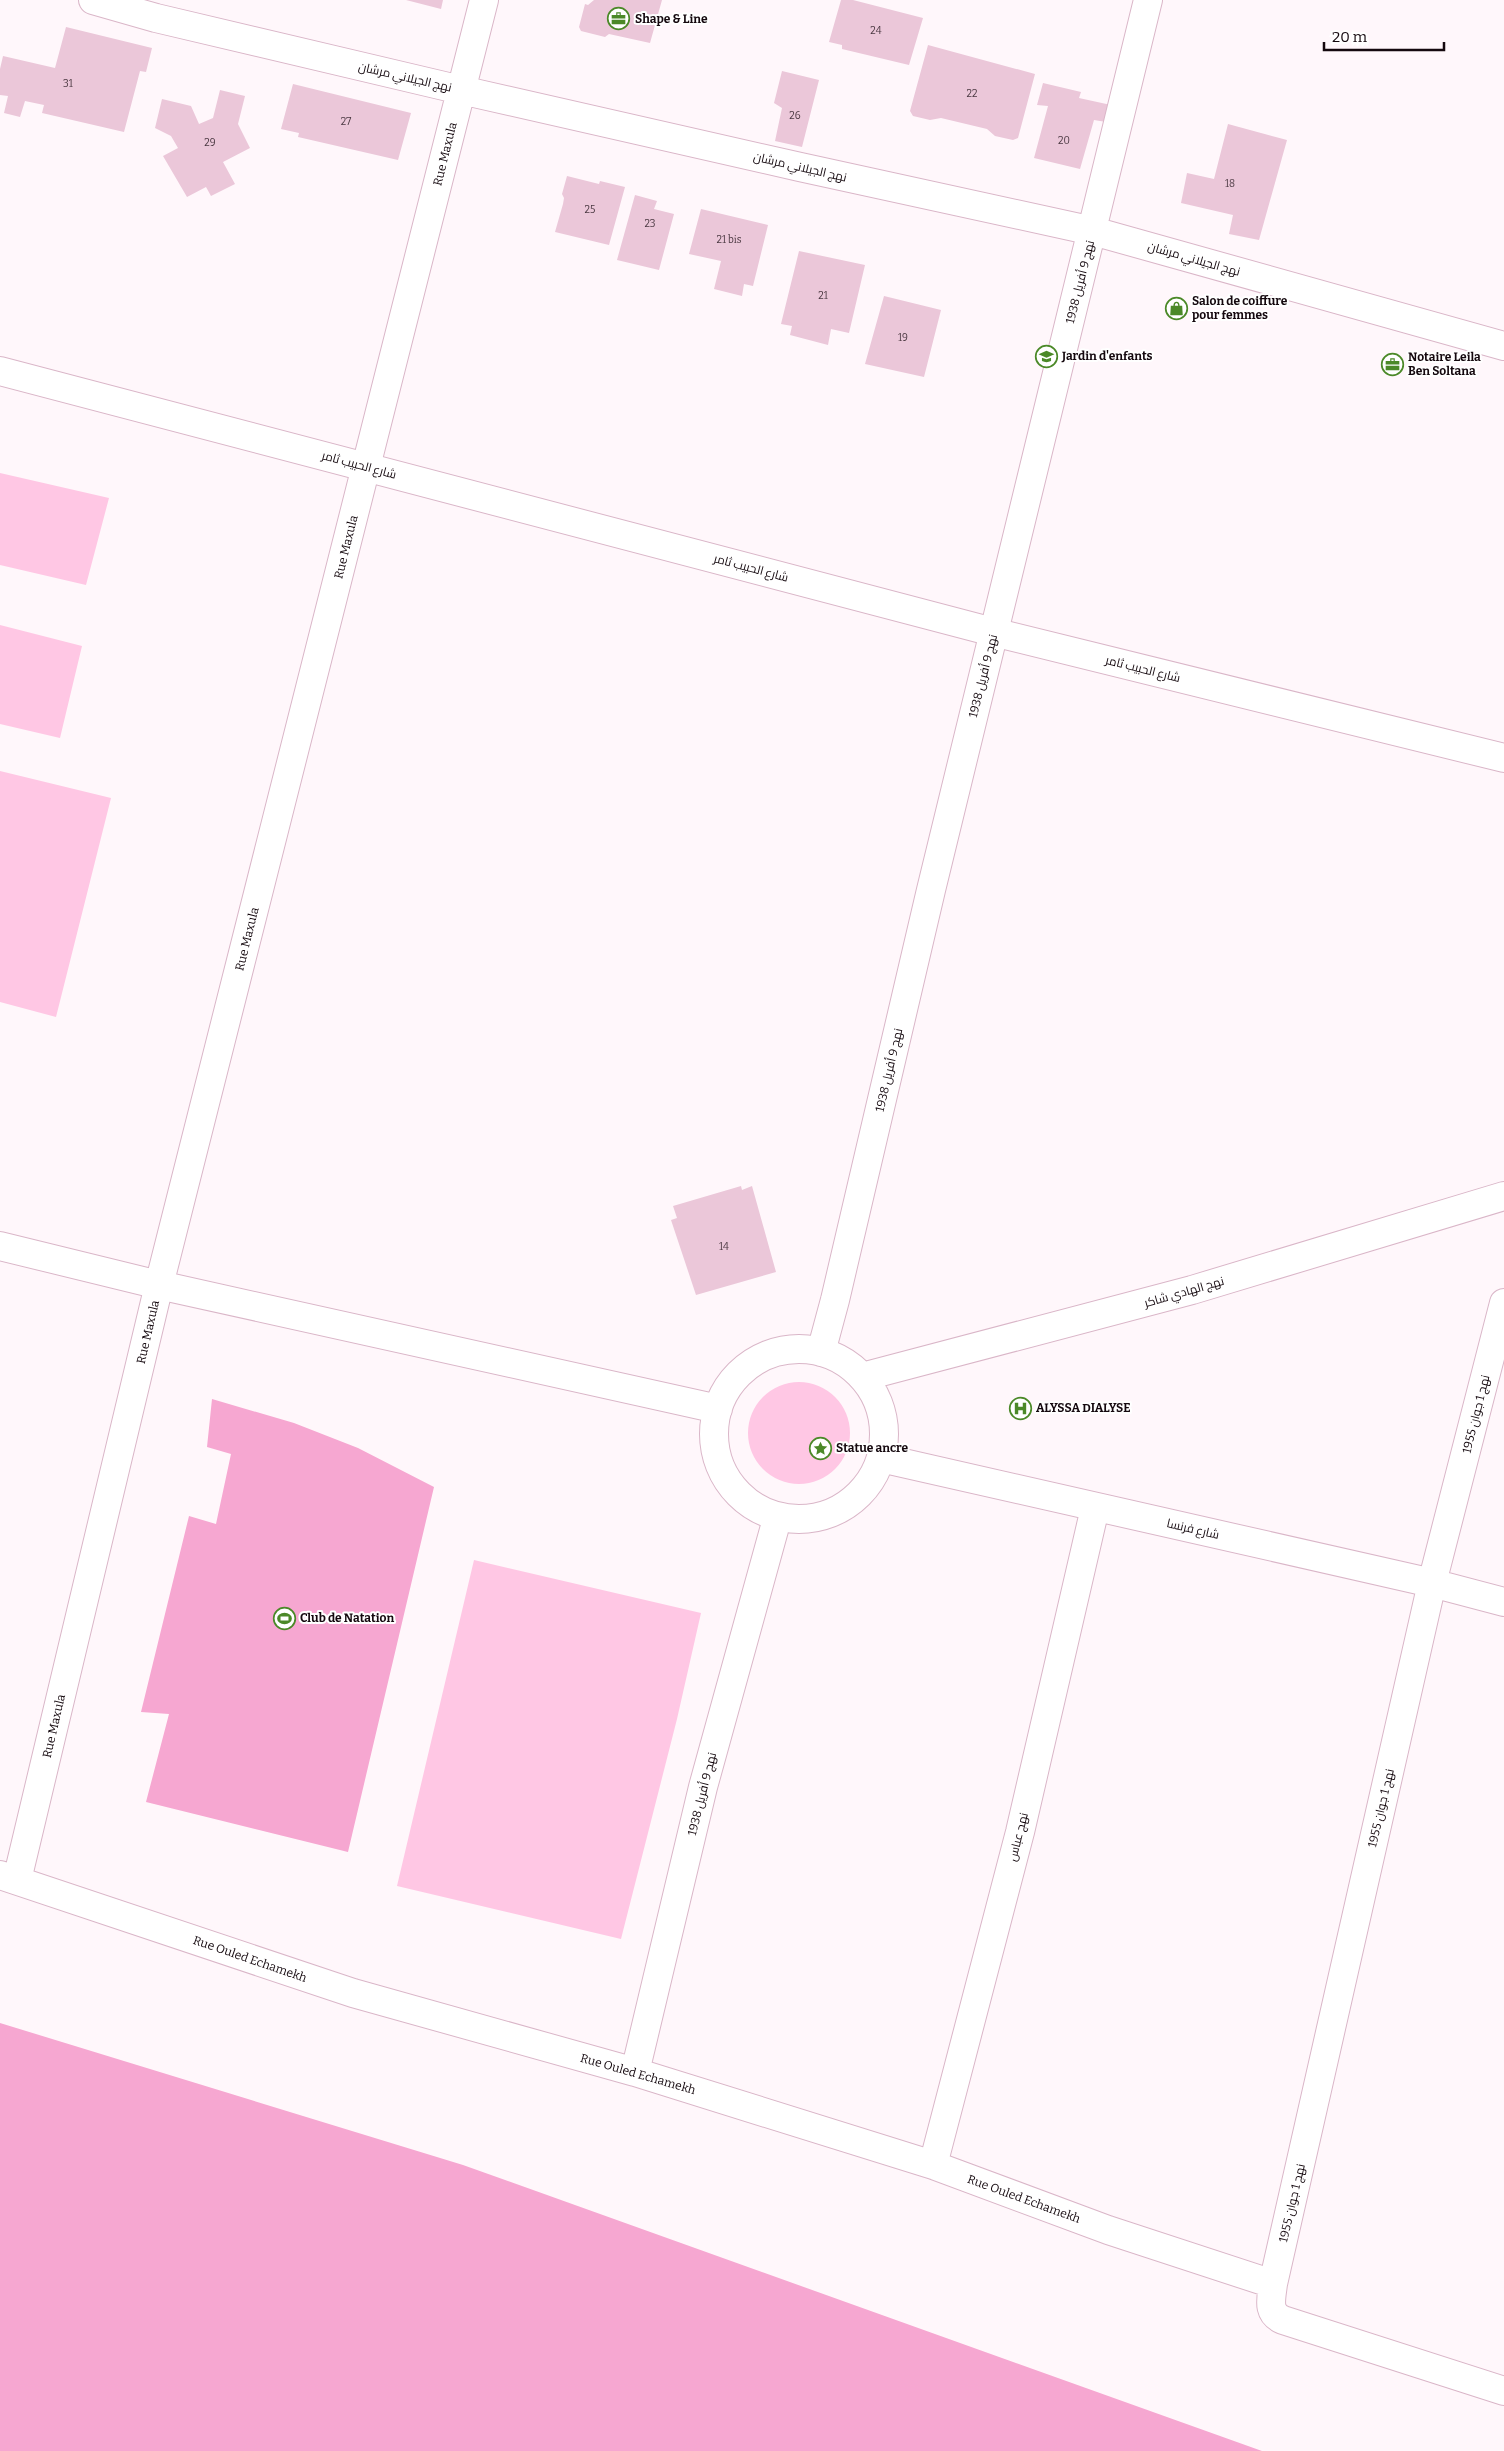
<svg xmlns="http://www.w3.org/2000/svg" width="1504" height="2451" font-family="Bitter,Cairo,serif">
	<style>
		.green { fill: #ffc7e4 }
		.water { fill: #f6a7d1 }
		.building { fill: #ebc7d9 }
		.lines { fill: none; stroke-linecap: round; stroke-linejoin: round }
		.street-casing { stroke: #dab6c8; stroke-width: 30 }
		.secondary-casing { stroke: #dab6c8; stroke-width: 30 }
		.street { stroke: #fff; stroke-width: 28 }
		.secondary { stroke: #fff; stroke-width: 28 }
		.labels { text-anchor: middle; stroke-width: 4; stroke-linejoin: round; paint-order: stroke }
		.number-label { font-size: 10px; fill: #4a3841 }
		.poi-label { font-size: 12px; font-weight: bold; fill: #14080e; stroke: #fff; text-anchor: start }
		.street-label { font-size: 12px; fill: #14080e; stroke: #fff }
	</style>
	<rect width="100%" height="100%" fill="#fff7fb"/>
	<path class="green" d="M0,473L109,498L86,585L0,565Z
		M0,625L82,646L60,738L0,724Z
		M0,771L111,798L56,1017L0,1002Z
		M748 1433a51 51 0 1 1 102 0a51 51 0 1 1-102 0Z
		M474,1560L701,1613L677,1719L621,1939L397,1886Z"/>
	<path class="water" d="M212,1399L294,1423L358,1448L434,1487L348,1852L146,1802L169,1714L141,1712L189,1516L216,1524L231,1454L207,1447Z
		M0,2023L463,2165L1262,2451H0Z"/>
	<path class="building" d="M406,0H443L441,9Z
		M594,0H662L650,43L609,34L605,37L581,31L579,27L585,4L588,5Z
		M841,0H853L923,18L909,65L842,49V45L829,42Z
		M66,27L152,48L146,72L140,71L124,132L42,113L44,105L25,101L20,117L4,113L8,96L0,95V69L3,56L55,68Z
		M928,45L1035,74L1018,138L1013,140L995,136L987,129L941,118L930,120L913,116L910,111Z
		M782,71L819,80L802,147L775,141L782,108L774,103Z
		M1043,83L1081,92L1079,98L1111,105L1106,122L1094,120L1080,169L1034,158L1048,106L1037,105Z
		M293,84L411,113L398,160L298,137L299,133L281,129Z
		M220,90L245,96L238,124L250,148L223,162L235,184L211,196L206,187L187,197L163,156L178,148L171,136L155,128L162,99L191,106L199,124L213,118Z
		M1228,124L1287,140L1259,240L1229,234L1233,215L1181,203L1187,173L1214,179Z
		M567,176L599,184L600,181L625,187L609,245L555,232L563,204L564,198L562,194Z
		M635,195L657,201L654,209L674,214L659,270L617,260Z
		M701,209L768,225L753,286L744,284L742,296L714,289L721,261L689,254Z
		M799,251L865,265L849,333L831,329L828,345L790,335L792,326L781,324Z
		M884,296L941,310L924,377L865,364Z
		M741,1186L742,1190L752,1186L776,1272L696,1295L671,1220L677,1218L673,1206Z"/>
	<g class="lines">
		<defs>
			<path id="street" d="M93,0L156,18L461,90L800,167L1093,231L1504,346
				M0,1246L159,1285L718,1409
				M1504,1303L1432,1583L1273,2284C1271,2300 1267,2313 1283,2320L1504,2391
				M714 1434a85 85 0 1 1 170 0a85 85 0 1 1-170 0Z
				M821,1352L835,1300L931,890L1148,0
				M862,1377L1192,1290L1504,1196
				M881,1458L1432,1583L1504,1602
				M0,1875L353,1993L635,2072L933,2165L1108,2230L1273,2284
				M17,1880L159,1285L484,0
				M635,2072L703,1787L777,1519
				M933,2165L1020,1832L1095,1508"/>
			<path id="secondary" d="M0,371L993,632L1504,758"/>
		</defs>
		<use href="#street" class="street-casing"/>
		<use href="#secondary" class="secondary-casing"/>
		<use href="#street" class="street"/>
		<use href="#secondary" class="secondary"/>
	</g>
	<defs>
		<symbol id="office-ring" viewBox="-11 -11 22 22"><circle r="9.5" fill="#fff" stroke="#4b8928" stroke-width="1.5"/><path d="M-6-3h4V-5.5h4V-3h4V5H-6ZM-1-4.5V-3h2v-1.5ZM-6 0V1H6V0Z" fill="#4b8928"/></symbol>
		<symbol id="shop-ring" viewBox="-11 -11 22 22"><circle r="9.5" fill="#fff" stroke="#4b8928" stroke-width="1.5"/><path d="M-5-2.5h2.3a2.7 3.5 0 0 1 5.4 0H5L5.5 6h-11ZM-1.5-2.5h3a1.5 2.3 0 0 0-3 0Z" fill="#4b8928"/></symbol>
		<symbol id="school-ring" viewBox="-11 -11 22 22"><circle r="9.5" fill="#fff" stroke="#4b8928" stroke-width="1.5"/><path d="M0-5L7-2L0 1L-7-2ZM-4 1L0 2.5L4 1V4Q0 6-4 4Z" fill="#4b8928"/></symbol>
		<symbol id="hospital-ring" viewBox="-11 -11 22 22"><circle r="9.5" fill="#fff" stroke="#4b8928" stroke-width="1.5"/><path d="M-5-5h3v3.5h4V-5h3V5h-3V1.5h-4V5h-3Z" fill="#4b8928"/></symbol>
		<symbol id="sight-ring" viewBox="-11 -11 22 22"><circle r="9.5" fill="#fff" stroke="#4b8928" stroke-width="1.5"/><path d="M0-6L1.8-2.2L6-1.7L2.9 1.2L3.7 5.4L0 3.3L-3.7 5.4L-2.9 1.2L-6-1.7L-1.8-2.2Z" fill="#4b8928"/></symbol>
		<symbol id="stadium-ring" viewBox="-11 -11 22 22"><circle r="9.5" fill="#fff" stroke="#4b8928" stroke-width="1.5"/><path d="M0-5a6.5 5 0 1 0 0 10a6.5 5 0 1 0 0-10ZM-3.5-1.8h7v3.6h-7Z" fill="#4b8928"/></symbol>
	</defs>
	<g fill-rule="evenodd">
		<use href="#office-ring" x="606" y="6" width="25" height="25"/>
		<use href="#shop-ring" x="1164" y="296" width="25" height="25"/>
		<use href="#school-ring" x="1034" y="344" width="25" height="25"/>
		<use href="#office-ring" x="1380" y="352" width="25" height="25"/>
		<use href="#hospital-ring" x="1008" y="1396" width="25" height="25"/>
		<use href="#sight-ring" x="808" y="1436" width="25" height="25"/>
		<use href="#stadium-ring" x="272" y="1606" width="25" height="25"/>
	</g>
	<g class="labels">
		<g class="number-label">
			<text x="876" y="34">24</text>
			<text x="68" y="87">31</text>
			<text x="972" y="97">22</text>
			<text x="795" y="119">26</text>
			<text x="346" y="125">27</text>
			<text x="1064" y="144">20</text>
			<text x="210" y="146">29</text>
			<text x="1230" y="187">18</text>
			<text x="590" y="213">25</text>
			<text x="650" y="227">23</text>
			<text x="729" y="243">21 bis</text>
			<text x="823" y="299">21</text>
			<text x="903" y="341">19</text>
			<text x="724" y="1250">14</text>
		</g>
		<g class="poi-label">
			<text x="635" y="23">Shape &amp; Line</text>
			<text x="1192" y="305">Salon de coiffure<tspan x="1192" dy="14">pour femmes</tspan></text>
			<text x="1062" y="360">Jardin d'enfants</text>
			<text x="1408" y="361">Notaire Leila<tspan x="1408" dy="14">Ben Soltana</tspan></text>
			<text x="1036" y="1412">ALYSSA DIALYSE</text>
			<text x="836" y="1452">Statue ancre</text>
			<text x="300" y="1622">Club de Natation</text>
		</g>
		<g class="street-label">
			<text transform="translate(405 77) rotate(13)" y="4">نهج الجيلاني مرشان</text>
			<text transform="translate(445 154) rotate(-76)" y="4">Rue Maxula</text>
			<text transform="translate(800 167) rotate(13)" y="4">نهج الجيلاني مرشان</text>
			<text transform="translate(1194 259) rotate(16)" y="4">نهج الجيلاني مرشان</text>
			<text transform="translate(1080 282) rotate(-76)" y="4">نهج 9 أفريل 1938</text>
			<text transform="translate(359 465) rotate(15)" y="4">شارع الحبيب ثامر</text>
			<text transform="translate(346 547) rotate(-76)" y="4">Rue Maxula</text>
			<text transform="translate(751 568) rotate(15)" y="4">شارع الحبيب ثامر</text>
			<text transform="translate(1143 669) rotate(14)" y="4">شارع الحبيب ثامر</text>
			<text transform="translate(983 676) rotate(-76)" y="4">نهج 9 أفريل 1938</text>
			<text transform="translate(247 939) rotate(-76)" y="4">Rue Maxula</text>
			<text transform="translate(889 1070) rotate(-77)" y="4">نهج 9 أفريل 1938</text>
			<text transform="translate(1184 1292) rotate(-16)" y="4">نهج الهادي شاكر</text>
			<text transform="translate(148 1332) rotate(-77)" y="4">Rue Maxula</text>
			<text transform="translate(1476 1414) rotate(-76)" y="4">نهج 1 جوان 1955</text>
			<text transform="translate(1193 1529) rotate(13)" y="4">شارع فرنسا</text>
			<text transform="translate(54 1726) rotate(-77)" y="4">Rue Maxula</text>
			<text transform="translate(702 1794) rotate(-76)" y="4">نهج 9 أفريل 1938</text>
			<text transform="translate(1381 1808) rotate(-77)" y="4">نهج 1 جوان 1955</text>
			<text transform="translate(1018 1837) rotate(-76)" y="4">نهج عباس</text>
			<text transform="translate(250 1959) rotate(19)" y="4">Rue Ouled Echamekh</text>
			<text transform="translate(638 2074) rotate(16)" y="4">Rue Ouled Echamekh</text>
			<text transform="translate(1024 2199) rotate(20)" y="4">Rue Ouled Echamekh</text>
			<text transform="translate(1292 2203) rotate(-77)" y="4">نهج 1 جوان 1955</text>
		</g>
	</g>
	<path d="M1324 42v8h120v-8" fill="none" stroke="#14080e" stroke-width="2.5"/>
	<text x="1332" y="42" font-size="15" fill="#14080e" stroke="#ffffff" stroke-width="4" paint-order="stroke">20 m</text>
</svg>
